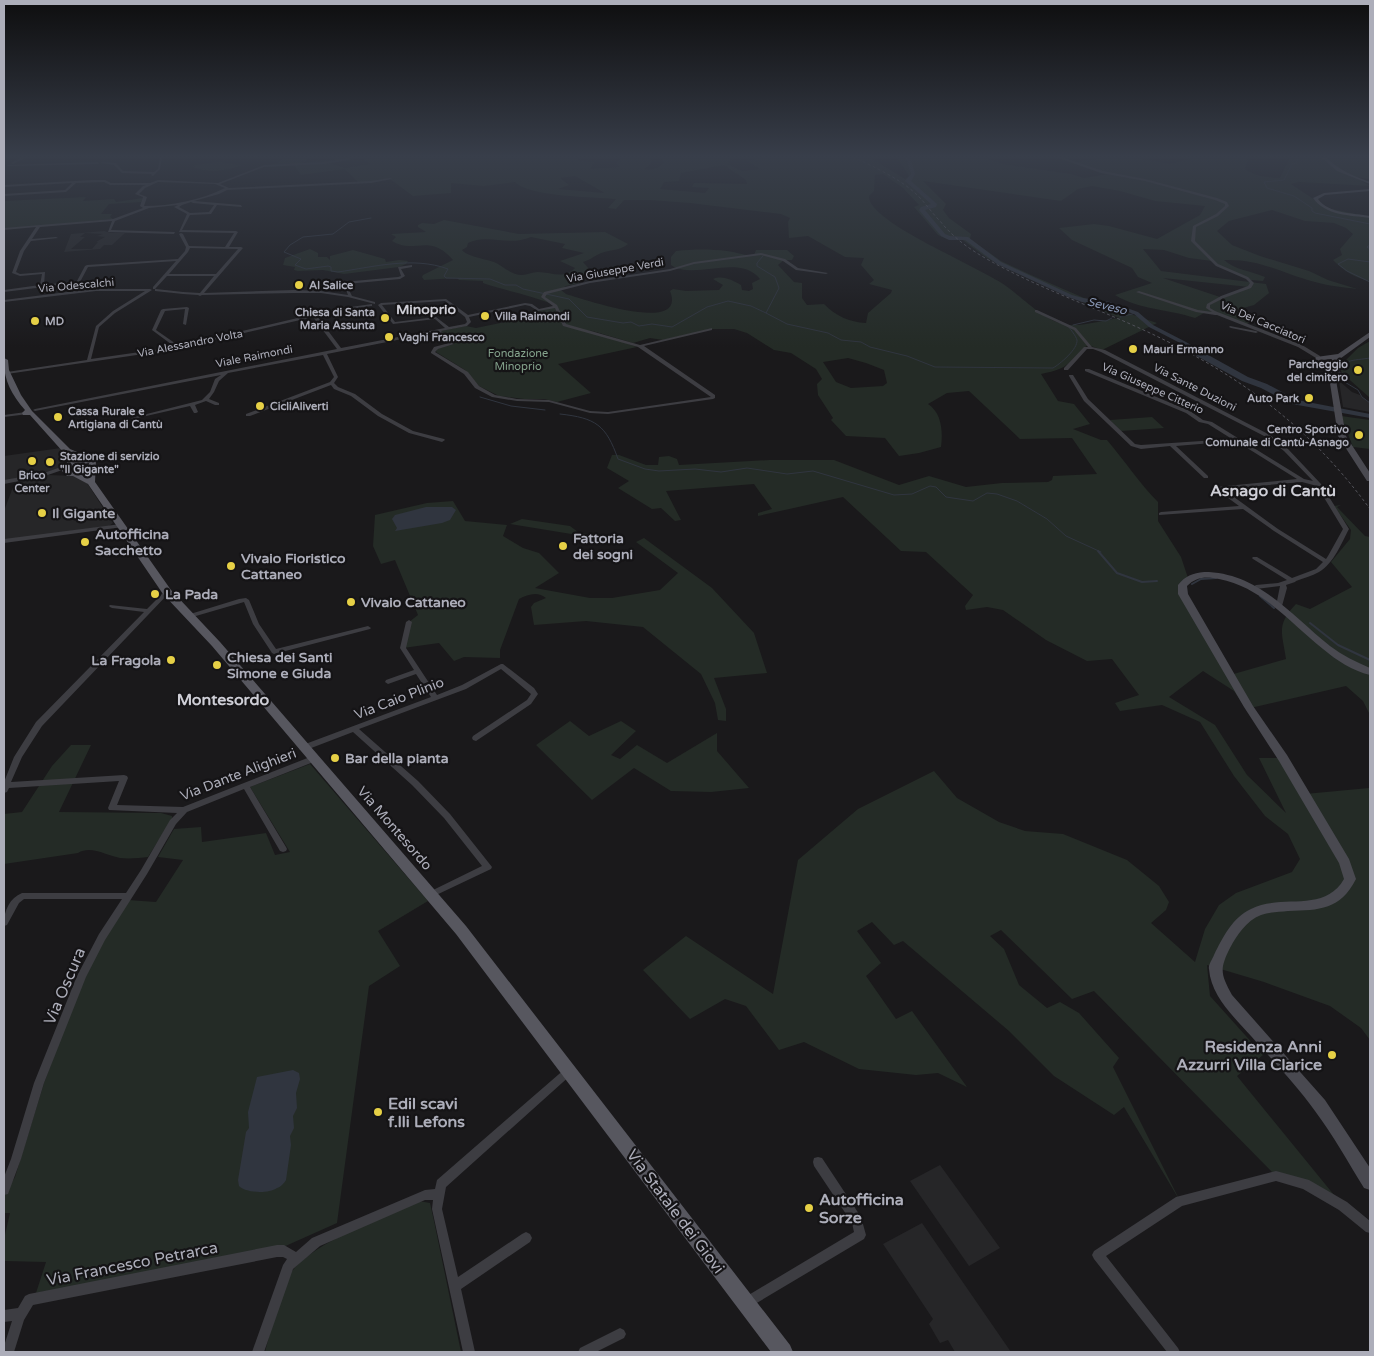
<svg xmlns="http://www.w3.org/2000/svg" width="1374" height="1356" font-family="'Varela Round',sans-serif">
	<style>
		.built { fill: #262628; fill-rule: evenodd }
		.green { fill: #242b26; fill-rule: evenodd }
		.water { fill: #30353f }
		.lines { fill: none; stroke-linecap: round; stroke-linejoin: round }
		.stream-far1 { stroke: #30353f; stroke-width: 1 }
		.stream { stroke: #30353f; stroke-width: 2 }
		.river { fill: #30353f; fill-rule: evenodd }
		.street { fill: #3d3d42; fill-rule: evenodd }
		.secondary { fill: #494950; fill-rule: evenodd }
		.primary { fill: #57575f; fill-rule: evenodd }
		.rail { stroke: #525259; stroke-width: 1; stroke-dasharray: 3 2.5; stroke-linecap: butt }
		.poi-dot { fill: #e6d046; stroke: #151416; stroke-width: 2 }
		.labels { text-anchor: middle; stroke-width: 4.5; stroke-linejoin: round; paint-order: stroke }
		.far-street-label { font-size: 11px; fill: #adaeba; stroke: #151416 }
		.far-poi-label { font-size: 11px; font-weight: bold; fill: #adaeba; stroke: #151416; text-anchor: start }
		.far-park-label { font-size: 11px; fill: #85a48d; stroke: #151416 }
		.far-water-label { font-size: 12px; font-style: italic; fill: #8795b2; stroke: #151416 }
		.far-quarter-label { font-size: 14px; font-weight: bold; fill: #ceced6; stroke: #151416 }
		.poi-label { font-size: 14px; font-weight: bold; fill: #adaeba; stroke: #151416; text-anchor: start }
		.street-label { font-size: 14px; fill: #adaeba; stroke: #151416 }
		.far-district-label { font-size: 16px; font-weight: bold; fill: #ceced6; stroke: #151416 }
		.quarter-label { font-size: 16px; font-weight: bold; fill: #ceced6; stroke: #151416 }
		.near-street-label { font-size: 16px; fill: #adaeba; stroke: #151416 }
		.near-poi-label { font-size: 16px; font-weight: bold; fill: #adaeba; stroke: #151416; text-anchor: start }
	</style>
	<rect width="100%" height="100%" fill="#1a191b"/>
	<path class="built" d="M104,231L111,233H125L112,245H104L100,249L64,252L71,234ZM85,233L103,234L97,236L105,237L96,242H98L92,249H71L85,237H80Z
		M1339,381L1352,392L1360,395L1370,403V412L1343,407Z
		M61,448L64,453V464L63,466L48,472V475L75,476L87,483L113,523L109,526L4,540V511L16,479L4,481V456Z
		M940,1165L1000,1248L969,1266L910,1181Z
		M922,1223L1011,1352H955L948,1340L940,1343L929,1324L933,1319L883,1244Z"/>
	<path class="green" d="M284,157H310L303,163L352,157H577L579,161L594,162L590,169L619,167L616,164L621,157H651V164L644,169C651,170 660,169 664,162L660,157H732L727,164L742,171L760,169L747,161L763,157H869L905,179L909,176L897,157H984L1002,164L1071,174L1084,178L1109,174L1072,163L1102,158L1133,157L1170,164L1191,159L1186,157H1249L1245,168C1253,177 1268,177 1280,178L1290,157H1370V179L1355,177L1370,186L1299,182L1291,184L1327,208L1370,217V281C1355,278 1344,271 1333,260L1342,255L1340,249L1353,234L1346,228L1334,223L1305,221L1272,210L1229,221L1217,231L1232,245L1260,256L1309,271L1328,280L1357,289C1343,287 1328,286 1315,282C1280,273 1262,259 1224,260C1235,270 1251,271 1265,277L1263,281L1251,280L1217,265L1212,261L1189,258L1164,250L1143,249L1161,271L1266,284L1269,293L1254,305L1240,309L1258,318L1245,325L1214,312H1206L1195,318C1168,309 1140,310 1115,295L1152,283L1138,277L1132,268L1072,240L1059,228L1094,224L1109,226L1157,239L1200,215L1205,206L1155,201L1120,191L1092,186L1078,189L1061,201L923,181L946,204L943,210L949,218L971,234L970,239L1001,261L1031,275L1084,298L1157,323L1102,350L1088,345C1066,362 1073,368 1041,374L1058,401L1074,404L1090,424L1073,429L1101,440H1107C1125,461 1139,483 1158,502V521L1181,557L1188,578L1182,585L1230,675L1286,659C1282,632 1276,625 1296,604L1310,609L1352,587L1331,562L1350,539L1351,530L1334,506L1341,505L1337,507L1365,536L1370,537V715L1363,701L1346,686L1246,709L1234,691L1203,671L1169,697L1215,725L1247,775L1286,813L1259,758H1283L1305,794L1369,788L1370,784V1040L1361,1028L1330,1006L1264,982L1207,965L1210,996L1263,1055L1237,1076L1343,1206L1276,1176L1094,991L1072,999L1001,930L990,936L1004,949L1019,985L1047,1008L1060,1002L1079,1013L1119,1058L1113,1067L1180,1201L1124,1107L1114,1115L1054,1076L1009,1031L903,941L894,945L872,922L857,931L881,963L866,976L896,1019L912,1011L967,1087L938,1073L916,1075L859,1069L804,1042L779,1050L746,1006L725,999L690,1019L643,970L686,936L773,994L798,860L858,809L934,771L957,798L999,822L1025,831L1063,834L1127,860L1159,886L1169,902L1166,910L1151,923L1195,962L1205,929L1219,905L1236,893L1292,872L1300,859L1288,834L1265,816L1234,776L1200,722L1162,705L1120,711L1115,703L1139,695L1112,659L1087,661L1046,640L1003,610L987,607L966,610L965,606L973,595L926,552L901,551L843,497L758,516V513L772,509L754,484L666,491L681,520L675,521L661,508L652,509L618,488L629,481L607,468L612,455H619L646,465H658L659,457L669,456L677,459L679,465L770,460H834L899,485L929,476L966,487L1002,483L1048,482L1052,480L1053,476L1097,474L1072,438L1020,439L969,391L947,393L928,404C942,413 943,432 941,447L919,453L899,456L885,438L846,436L831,420L833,418L818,395L817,384L822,379L816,369L791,353L774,350L747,333L734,329H711L663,340L650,338L633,343L589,330L637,347L558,364L591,393L557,402L544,399H524L499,396L479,386L465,370L436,352L437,349L454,344L439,331L466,326L476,328L505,322L501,318L555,307V305C531,295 506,291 483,283V281L459,280L457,278L424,280L422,277L423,275L453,260C429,232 415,255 392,241L396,237L391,234L426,232L418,227V225L422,223L434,224L444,220L519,234L605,232L628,244C619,252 606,249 597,255C592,258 589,260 583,262L590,270L578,280L580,283L566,286L561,290L566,294C580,298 688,336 670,291L673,289L686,291L719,290L723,285L713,279C723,275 732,280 741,285L742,290L749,291L753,289L752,283L760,279C739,253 695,281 671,265V257L676,251C694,249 710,249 727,251C737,252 744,256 754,255L756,250H787L794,256L792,260H784L778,265L794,282L802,283V298L807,305L824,304C836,316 849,322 866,323L868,313L891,293L892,290L869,284L874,280L861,265L864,258L845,257L808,236L789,238L788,222L790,218L781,214L690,203L650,200H624L616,209L608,208L616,199C594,197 529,197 515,182L484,186L451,183V193L413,196L390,179L359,183L345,169L301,175L293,164H277ZM361,158L371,164L345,168L329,163ZM724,165L746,180L747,184L694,183L692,187L709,188L705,193L660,189L664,182L679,181L681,173ZM883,174L903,188L919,205L914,207L938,235L947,239L960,238L987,258L1010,270L1119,318C1105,320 1084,326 1070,325C1045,324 1020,294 1000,282C985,273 968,265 953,257C935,247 868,216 869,196L874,191L875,175ZM575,176L603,192L604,193L558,189L569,185L560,178ZM531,237L565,244L562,248L584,253L560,261L575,268C563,280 552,272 538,272C532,272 527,275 522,275C511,275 503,266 494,262C485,259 466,256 462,250L467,247L468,243C488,233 508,247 531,237ZM1163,278L1249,287L1223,298ZM848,358L866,363L884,370L887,383L883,386L851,388L836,382L823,362Z
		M219,162L242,165C226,171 210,174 193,167L196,166L194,165Z
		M86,197L83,201L114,199L116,202L143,198L141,202L109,204L101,214H112L110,217L113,219L4,229V201Z
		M310,249L318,253V257H327L330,260V256L353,250L385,259L386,262L399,260L408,261L406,264L399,267L344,274L323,270L298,271L294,270L295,267L283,265L285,258Z
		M1370,341V398L1342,373L1339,367L1358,348Z
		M1341,416L1370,420V449L1353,447Z
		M1152,417L1164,428L1121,431L1110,420Z
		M453,501L465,521L507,525L503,536L523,548L539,553L559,573L535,588L590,598H612L660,590L678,573L636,542L644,538L712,588L754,633L767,673L714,678L726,709V721L718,720L715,703L701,674L643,627L586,621L534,625L531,607L534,603L546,598C538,591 528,594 519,599L500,650V658L464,657L454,661L439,643L403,648L409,622L418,615L395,560L381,564L373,546L375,515L427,503Z
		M522,519L570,526L578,532L603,537L602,539L510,524Z
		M570,721L589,736L621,721L636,731L611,755L620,759L637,745L667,763L717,733V751L749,788L711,792L671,791L634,768L592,800L536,745Z
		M71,745H91L59,812L161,813L172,816V819L148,857C140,858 129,859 120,858C107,856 91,845 78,853L4,864V814L22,812L52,766Z
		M310,764L428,901L378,931L400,966L369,986L337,1223L281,1248L36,1293L46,1262L4,1261V1239L10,1213H4V1196L15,1177L44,1083L76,997L104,937L128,900L156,902L183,860L158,857L174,829L201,827L202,842L266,833L275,855L290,852L250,787Z
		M419,1201L430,1203L434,1221L461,1352H265C271,1331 278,1298 287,1279C303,1245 385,1217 419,1201Z"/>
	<path class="water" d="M426,507H452L456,510L450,520L442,523L395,531L397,528L392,519L395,515Z
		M293,1070L299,1073L300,1079L296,1093L297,1108L293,1116L294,1128L290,1136L291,1145L286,1180C284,1183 281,1187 277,1188C268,1194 246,1193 239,1186L238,1180L246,1132L249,1128L248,1112L257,1077Z"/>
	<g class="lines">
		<path class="stream-far1" d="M1297,157L1295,158L1298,160L1296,161L1297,163L1292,164L1284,180L1264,182L1267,188L1294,196L1312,208V211L1315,213L1370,224
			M1299,157H1305
			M371,218L349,222L333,234L303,237L290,245L284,252L301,259L295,265L306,269L328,266L331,267V271L338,272C373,267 413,256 448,269L444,276L446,278L490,279L505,285H516L523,289L569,299L587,317L623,323L631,322L639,326L652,324L672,327L707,307L728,301L751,306L766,313L779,288L775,277L757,266V263L763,256
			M1370,245L1367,247L1370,249
			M1370,262L1348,259L1338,264L1347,271L1370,282
			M766,313L787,324L828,333L841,340L861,342L870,347L907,356L935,367L1053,368C1060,364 1078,349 1077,340C1076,336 1071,330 1068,326
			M1120,317L1136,313
			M1073,325L1094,320L1106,321L1112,318
			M1370,358C1353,361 1340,358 1338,378L1358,390L1362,397L1370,403
			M480,397L511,406L545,410
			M560,414C596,418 606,425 618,459L645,469L659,471L695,469L721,472L747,468L787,474L813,471L894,495L912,494L930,486L936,487L946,497L973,501L987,493L997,494L1017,501L1047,519L1066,536L1101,552"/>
		<path class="stream" d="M1098,551L1117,573L1142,582L1157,581
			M1192,584L1201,579L1216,578
			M1260,596L1274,608
			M1310,623L1338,645L1370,660"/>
		<path class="river" d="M903,157H908L911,160L915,174L911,181L937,204L936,207L925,210L945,234L950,236L968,237L1001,262L1072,295L1083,298L1110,302L1138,312L1153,325L1186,342L1201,351L1248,377L1267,384L1297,400L1370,414V418L1292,404L1261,388L1242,381L1195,355L1182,344L1149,327L1134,314L1107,305L1082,302L1068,297L997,264L965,240H949L941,236L919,210L921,207L931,204L905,181L911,174L907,161Z"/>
		<path class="street" d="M23,157H27L13,164L11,163Z
			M160,157H162L160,169L153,176L151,175L152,174L122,173L114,165L101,163L102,162L116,163L123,171L154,172L158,169Z
			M1056,157H1061L1103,171L1145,179L1217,198L1227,202L1229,206L1218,216L1196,227L1195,241L1218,264L1248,277L1254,283L1251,288L1224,298L1210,305V308L1215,311L1302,345L1320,356V358H1316L1298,347L1217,315H1215L1196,312L1136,292L1139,291L1198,310L1212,312L1206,308L1207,304L1221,296L1248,286L1250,283L1246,279L1216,266L1191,241L1193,226L1216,214L1225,206V204L1215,200L1145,181L1101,173Z
			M350,158L349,160L324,164L264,167L220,184L229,188L371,181L390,178L392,179L371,183L227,190L219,194L194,201L241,205L242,207L217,205L211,214L190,215L182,230L236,231L238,232L229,247H241L243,248L204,293L294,290L321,291L348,295L343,282L398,277L401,276L398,267L412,265V267L401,269L405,276L400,279L346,284L352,296L375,302V304L348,297L321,293H294L202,295L200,296L198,295L183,294L155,291V289H156L183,292L200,293L214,276H167L155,289H153V287L176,261L88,267L80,282L79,291L96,289H150L152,290L115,313L99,327L91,359L175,347L152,330L161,310L163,309L187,307L189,308L186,325L183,324L185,309L165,311L156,330L179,346L336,309L372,304V306H371L336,311L317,316L341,348L445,328L435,319L393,324L378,305L381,303L446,299L468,315L525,303L532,304L539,309L553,306L541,297L544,292L590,281L670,269L694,262L761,253L785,259L798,268L828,273L826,274L796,270L783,261L761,255L694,264L670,271L590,283L547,294L545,297L557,305L566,324L640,345L712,328V330L644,346L715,395V398L713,399L608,414L590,413L549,402L517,401L492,397L475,388L464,374L431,353V352L434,347L449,343L437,332L327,354L338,377L334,383L338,387L355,394L382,414L413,431L444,439L445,440L442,442L409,433L378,416L351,396L334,389L331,385L250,416H246V414L330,382L334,377L323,355L228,373L219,381L214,392L209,399L219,403V405H215L206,401L195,405L198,412L196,413H194L190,406L133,419L131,418L202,400L210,392L215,379L221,375L35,411L33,410L35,409L337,349L313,317L171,350L7,374L5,373L7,372L87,360L96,326L113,311L145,291H96L4,302V300L75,291L76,283L4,292V290L40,285L42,274L20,276L12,273L20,251L36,227L4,230V228L113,219L143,208L140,206L143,197L135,194L143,186L146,185H110L104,182L76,183L66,192L4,196V194L65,190L72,183L4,187V185L92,180H105L111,183H150L158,180L218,183L264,165L324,162ZM158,182L215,184L225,188C201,200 171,206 144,206L147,197L139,194L145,188ZM191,202L193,203L214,205L209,212L190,213L179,207L182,205ZM178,205L174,207L187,214L179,232L234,233L225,247L189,246L183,234L181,233L179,234L186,247L185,251L178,259L87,265L85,266L77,281L44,285L45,272L20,274L16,272L24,251L31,241L58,238L56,237L32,239L40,227L112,221L108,232L174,234L175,232L111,230L115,221L149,208ZM190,248L238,249L216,274H169L188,252ZM445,301L465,317L467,322L465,324L449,327L436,317L395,322L382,305ZM525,305L530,306L538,311L555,308L563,326L638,347L711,397L608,412L590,411L549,400L517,399L495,395L479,386L468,372L435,352L438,349L454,344L441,331L467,326L471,322L469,317Z
			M98,162L99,164L8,166L7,165Z
			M1035,310H1037L1076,328L1092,347L1105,350L1270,435L1288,449L1321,484L1349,529C1341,544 1334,563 1319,572C1312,576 1303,578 1296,581L1295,582L1286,585L1287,588L1282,606L1279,608L1277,607L1276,606L1280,586L1256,589L1253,587L1256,585L1278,583L1287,580L1253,559L1252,558L1253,557H1257L1292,578L1316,569L1323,562L1274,531L1243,509L1159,515V513L1161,512L1239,506L1216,489V487L1297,479L1236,441L1176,446L1208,476V478H1204L1170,446L1141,449L1131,446L1084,401L1069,376V375H1073L1088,399L1135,444L1141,445L1232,439L1208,424L1199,422L1186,413L1085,371V369H1089L1190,411L1203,420L1212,422L1304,479L1313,481L1284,451L1266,437L1101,352L1093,349H1087L1068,370H1064V368L1084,347H1088L1074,330L1035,312ZM1302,482L1317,486L1343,529L1328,556L1326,559L1278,529L1223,489Z
			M1230,326L1256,331L1258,332L1256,333L1231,328L1229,327Z
			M1330,371L1345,373L1347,374L1345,375L1332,373H1330Z
			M26,412H28V414L4,417V415Z
			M66,465L69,467L68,468L45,476L4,484V480L44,473Z
			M121,524L123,525V527L4,543V539Z
			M167,590L169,591L170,592L169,593L42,726L22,757L11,782L124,775L127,776L128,778L117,805L183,807L310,757H316L317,759L316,761L250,787L286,847L287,849L286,851L283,852L280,851L244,789L187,812L176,824L147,874L105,940L86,977L44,1083L21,1159L8,1194L4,1195V1177L11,1159L34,1083L77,976L99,934L122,899H24L19,903L7,925L4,926C3,913 9,898 22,893H126L141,870L170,820L177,813L109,810L108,808L119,781L9,788L7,792L4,793V782L14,757L36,722L144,612L112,608L110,607L109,606L110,605L147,609L165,591Z
			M246,598L249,600L259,624L276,649L368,626L371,628L370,629L274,654L272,653L253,624L244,602L189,618L186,616L187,615L239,599Z
			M409,620L412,622L406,648L437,695L462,685L501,664H503L534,688L538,694L531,704L476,741L473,740L472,738L473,736L527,700L531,694L501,669L466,689L359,729L418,781L450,814L492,867L491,869L432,897L429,896L428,894L429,892L482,866L444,818L412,785L353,732L306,750H300L299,748L300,746L431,697L416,674L388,684L385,682L386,680L414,670L400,648L406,622Z
			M569,1066L572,1068L574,1071L572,1074L446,1187L442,1209L458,1277L522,1234L526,1232L530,1234L532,1238L530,1242L461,1289L475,1352H463L432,1209L433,1200H425L320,1246L293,1269L264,1352H252L283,1265L287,1259L283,1257H277L33,1305L24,1320L14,1352H4V1346L12,1321L4,1322V1310L18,1308L25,1296L29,1294L277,1245H284L296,1252L312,1238L425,1190L435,1189L437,1180L566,1068Z
			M818,1157L822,1158L861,1217L866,1235L864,1239L750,1307L746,1309L742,1307L740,1303L742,1299L854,1232L852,1223L814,1166L813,1162L814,1158Z
			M1276,1171L1309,1180L1347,1202L1370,1221V1233L1366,1232L1339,1210L1303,1189L1276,1181L1182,1206L1106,1256L1178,1348L1180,1352H1167L1094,1259L1092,1255L1094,1251L1176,1197Z
			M620,1328L624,1330L626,1334L624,1338L596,1352H578L580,1348Z"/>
		<path class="secondary" d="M1321,157H1326C1338,170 1354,176 1370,182V184L1337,171Z
			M1370,189V191L1325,195L1318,199C1329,214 1353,213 1370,216V218C1350,215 1326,216 1313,198L1324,193Z
			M1370,332V337L1337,361L1334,369L1346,436L1370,473V481H1367L1338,436L1328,370L1315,360L1316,357L1338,354ZM1332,359L1329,364L1322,360Z
			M1204,572C1258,572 1291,615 1330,646C1342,655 1356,662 1370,668V675C1353,671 1336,660 1323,649C1290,623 1262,587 1219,579C1206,576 1196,577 1187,586L1188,594L1253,706L1287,755L1349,859L1356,879C1340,910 1320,910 1288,911C1279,912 1269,912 1261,915C1246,921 1237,935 1230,948C1219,970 1221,974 1232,995L1325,1100L1370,1168V1190L1364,1188C1348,1162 1333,1135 1315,1111C1296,1084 1272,1060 1251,1036C1234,1017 1211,996 1209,969C1208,965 1212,960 1214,955C1223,937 1232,918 1251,909C1282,893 1324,914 1344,879L1339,863L1279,761L1244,707L1178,594V585C1185,576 1193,573 1204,572Z"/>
		<path class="primary" d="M4,358L8,360L9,370L21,395L32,411L70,449L96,460L95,482L171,590L220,642L466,926L790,1345L793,1352H771L456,934L212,646L163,594L88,484L73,476H67L62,471V467L69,461L80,459L64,453L30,415H23L22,413L25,410C11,394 3,379 4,358ZM89,463L87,477L84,475L86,473L85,471H72L70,469L75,465Z"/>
		<path class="rail" d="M853,157C874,167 897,177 915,193C924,201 931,212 940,221C951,235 965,246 980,255C1027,283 1078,301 1128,323C1228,367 1305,420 1370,509"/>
	</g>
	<linearGradient id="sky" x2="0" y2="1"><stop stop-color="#0e0e0f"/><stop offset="0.45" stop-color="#383e4a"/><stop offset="1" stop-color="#383e4a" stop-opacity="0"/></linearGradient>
	<rect width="1374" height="347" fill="url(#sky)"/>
	<g class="poi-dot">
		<circle cx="299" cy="285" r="5"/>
		<circle cx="485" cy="316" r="5"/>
		<circle cx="385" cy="318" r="5"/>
		<circle cx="35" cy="321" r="5"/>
		<circle cx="389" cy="337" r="5"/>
		<circle cx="1133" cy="349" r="5"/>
		<circle cx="1358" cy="370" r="5"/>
		<circle cx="1309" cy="398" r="5"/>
		<circle cx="260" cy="406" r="5"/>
		<circle cx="58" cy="417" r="5"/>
		<circle cx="1359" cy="435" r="5"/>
		<circle cx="32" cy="461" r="5"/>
		<circle cx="50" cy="462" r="5"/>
		<circle cx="42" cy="513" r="5"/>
		<circle cx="85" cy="542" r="5"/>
		<circle cx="563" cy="546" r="5"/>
		<circle cx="231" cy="566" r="5"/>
		<circle cx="155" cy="594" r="5"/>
		<circle cx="351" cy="602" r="5"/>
		<circle cx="171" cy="660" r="5"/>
		<circle cx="217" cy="665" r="5"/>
		<circle cx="335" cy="758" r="5"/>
		<circle cx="1332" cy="1055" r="5"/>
		<circle cx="378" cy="1112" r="5"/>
		<circle cx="809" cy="1208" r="5"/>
	</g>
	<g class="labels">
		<g class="far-street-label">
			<text transform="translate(615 270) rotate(-10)" y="4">Via Giuseppe Verdi</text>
			<text transform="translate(76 285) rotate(-5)" y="4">Via Odescalchi</text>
			<text transform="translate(1263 322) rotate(23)" y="4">Via Dei Cacciatori</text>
			<text transform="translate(190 343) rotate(-11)" y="4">Via Alessandro Volta</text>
			<text transform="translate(254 356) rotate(-11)" y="4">Viale Raimondi</text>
			<text transform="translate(1195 387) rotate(27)" y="4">Via Sante Duzioni</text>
			<text transform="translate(1153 388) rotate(24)" y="4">Via Giuseppe Citterio</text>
		</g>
		<g class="far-poi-label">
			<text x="309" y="289">Al Salice</text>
			<text x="375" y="316" text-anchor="end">Chiesa di Santa<tspan x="375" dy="13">Maria Assunta</tspan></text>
			<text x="495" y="320">Villa Raimondi</text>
			<text x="45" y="325">MD</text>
			<text x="399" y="341">Vaghi Francesco</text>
			<text x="1143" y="353">Mauri Ermanno</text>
			<text x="1348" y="368" text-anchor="end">Parcheggio<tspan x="1348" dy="13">del cimitero</tspan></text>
			<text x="1299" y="402" text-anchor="end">Auto Park</text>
			<text x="270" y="410">CicliAliverti</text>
			<text x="68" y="415">Cassa Rurale e<tspan x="68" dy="13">Artigiana di Cantù</tspan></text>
			<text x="1349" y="433" text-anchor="end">Centro Sportivo<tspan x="1349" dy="13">Comunale di Cantù-Asnago</tspan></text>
			<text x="60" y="460">Stazione di servizio<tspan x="60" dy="13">"Il Gigante"</tspan></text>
			<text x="32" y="479" text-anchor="middle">Brico<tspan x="32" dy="13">Center</tspan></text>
		</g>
		<g class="far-park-label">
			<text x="518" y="357">Fondazione<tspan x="518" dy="13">Minoprio</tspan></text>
		</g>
		<g class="far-water-label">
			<text transform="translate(1107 306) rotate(14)" y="4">Seveso</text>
		</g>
		<g class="far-quarter-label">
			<text x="426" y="314">Minoprio</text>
		</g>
		<g class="poi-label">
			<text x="52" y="518">Il Gigante</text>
			<text x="95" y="539">Autofficina<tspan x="95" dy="16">Sacchetto</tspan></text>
			<text x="573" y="543">Fattoria<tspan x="573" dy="16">dei sogni</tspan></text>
			<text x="241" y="563">Vivaio Fioristico<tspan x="241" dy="16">Cattaneo</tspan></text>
			<text x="165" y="599">La Pada</text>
			<text x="361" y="607">Vivaio Cattaneo</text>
			<text x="227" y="662">Chiesa dei Santi<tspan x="227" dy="16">Simone e Giuda</tspan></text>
			<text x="161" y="665" text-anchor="end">La Fragola</text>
			<text x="345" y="763">Bar della pianta</text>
		</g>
		<g class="street-label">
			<text transform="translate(399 698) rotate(-21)" y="5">Via Caio Plinio</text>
			<text transform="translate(238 774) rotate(-21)" y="5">Via Dante Alighieri</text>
			<text transform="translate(395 828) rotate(49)" y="5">Via Montesordo</text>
		</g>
		<g class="far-district-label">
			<text x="1273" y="496">Asnago di Cantù</text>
		</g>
		<g class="quarter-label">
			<text x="223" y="705">Montesordo</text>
		</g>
		<g class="near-street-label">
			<text transform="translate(64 986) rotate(-67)" y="6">Via Oscura</text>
			<text transform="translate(676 1211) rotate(53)" y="6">Via Statale dei Giovi</text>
			<text transform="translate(132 1263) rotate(-11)" y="6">Via Francesco Petrarca</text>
		</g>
		<g class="near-poi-label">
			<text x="1322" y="1052" text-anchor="end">Residenza Anni<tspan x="1322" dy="18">Azzurri Villa Clarice</tspan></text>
			<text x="388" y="1109">Edil scavi<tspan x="388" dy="18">f.lli Lefons</tspan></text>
			<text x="819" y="1205">Autofficina<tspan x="819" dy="18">Sorze</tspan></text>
		</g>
	</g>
	<rect width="1374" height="1356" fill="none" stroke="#adaeba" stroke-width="10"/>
</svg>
